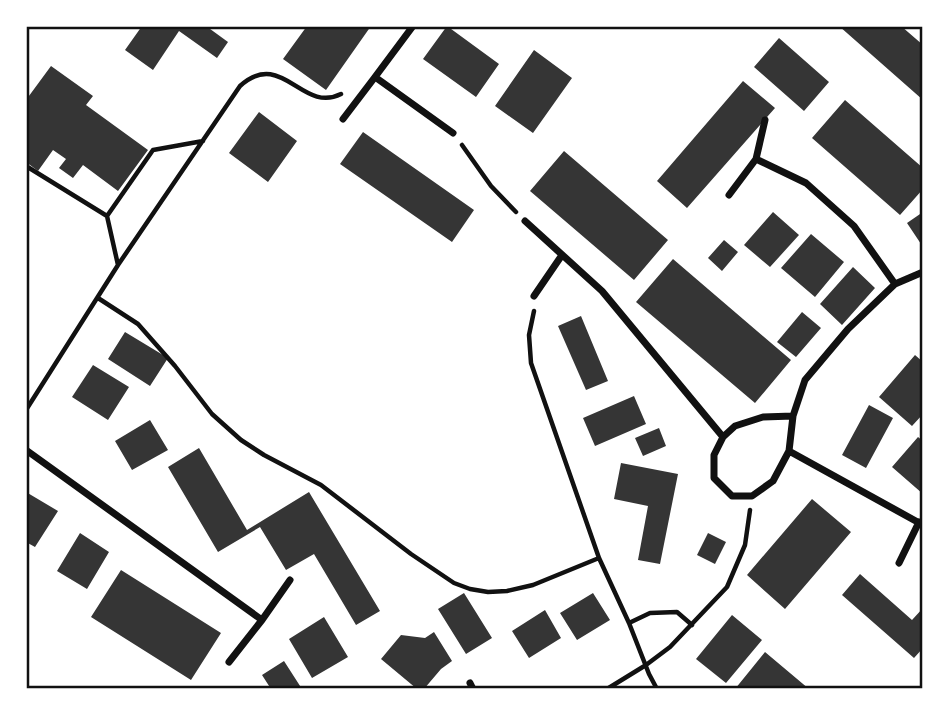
<svg xmlns="http://www.w3.org/2000/svg" width="949" height="715" font-family="'PT Sans',sans-serif">
	<style>
		.building { fill: #353535 }
		.lines { fill: none; stroke-linecap: round; stroke-linejoin: round }
		.path { stroke: #111; stroke-width: 4.5 }
		.minor { stroke: #111; stroke-width: 7 }
		.neatline { fill: none; stroke: #111; stroke-width: 2.5 }
	</style>
	<rect width="100%" height="100%" fill="#fff"/>
	<path class="building" d="M142,26H206L228,42L217,58L179,31L153,70L125,50Z
		M307,26H371L326,90L283,59Z
		M447,26L499,64L476,97L423,59Z
		M839,26H901L923,45V100Z
		M779,38L829,82L804,111L754,67Z
		M534,50L572,78L533,133L495,106Z
		M51,66L93,96L86,105L148,150L118,191L83,165L73,178L59,168L66,159L53,150L38,171L26,162V100Z
		M743,81L775,108L687,208L657,181Z
		M845,100L923,168V189L900,215L812,138Z
		M259,112L297,141L268,182L229,153Z
		M363,132L474,210L452,242L340,164Z
		M564,151L668,240L634,280L530,191Z
		M773,212L799,235L770,267L744,245Z
		M923,212V247L907,223Z
		M811,234L844,262L815,297L781,268Z
		M724,240L738,252L722,271L708,258Z
		M673,259L791,360L755,403L636,302Z
		M853,267L875,288L842,325L820,304Z
		M802,312L821,328L796,357L777,342Z
		M581,316L608,381L586,390L558,326Z
		M125,332L168,358L150,386L108,359Z
		M915,355L923,362V414L912,426L879,397Z
		M93,365L129,387L108,420L72,397Z
		M634,396L646,424L595,446L583,418Z
		M869,405L893,418L866,468L842,455Z
		M150,420L168,450L132,470L115,441Z
		M659,428L666,446L643,456L635,438Z
		M918,437L923,441V494L892,467Z
		M199,448L247,530L309,492L380,611L356,625L314,554L286,570L260,527L218,552L168,467Z
		M621,463L678,474L660,564L638,560L648,506L614,499Z
		M26,492L58,511L35,547L26,542Z
		M812,499L851,532L785,609L747,575Z
		M80,533L109,552L87,589L57,571Z
		M708,533L726,542L715,564L697,555Z
		M121,570L221,633L191,680L91,617Z
		M860,574L912,620L923,608V648L914,658L842,595Z
		M464,593L492,638L466,654L438,609Z
		M593,593L610,620L577,640L560,613Z
		M545,610L561,638L529,658L512,631Z
		M732,615L762,640L726,683L696,659Z
		M324,617L348,657L312,678L289,639Z
		M434,632L452,661L441,669L424,689H417L381,659L401,635L425,638Z
		M765,652L809,689H735Z
		M284,661L302,689H271L262,675Z"/>
	<g class="lines">
		<path class="path" d="M462,145L491,186L516,212
			M26,166L107,216L118,265
			M107,216L153,150L203,141
			M98,298L138,324L175,366L212,414L241,440L264,455L321,485L411,554L454,583L470,589L488,592L507,591L533,585L599,558
			M534,311L529,335L531,363L599,558L629,623L649,674L657,689
			M26,410L118,265L240,86C282,48 302,114 341,94
			M629,623L650,613L677,612L692,625
			M607,689L646,665L670,647L727,587L745,545L750,510"/>
		<path class="minor" d="M413,26L375,77L453,133
			M343,119L375,77
			M756,159L765,120
			M729,195L756,159L806,183L854,226L895,284
			M525,221L602,291L723,437
			M534,296L562,255
			M793,416L789,451L773,481L752,496H732L714,478V455L723,437L735,426L763,417Z
			M793,416L805,380L848,329L895,284L923,272
			M26,450L262,620L229,662
			M789,451L923,525
			M899,563L919,522
			M262,620L290,580
			M470,683L473,689"/>
	</g>
	<rect width="949" height="715" fill="none" stroke="#ffffff" stroke-width="56"/>
	<rect x="28" y="28" width="893" height="659" class="neatline"/>
</svg>
